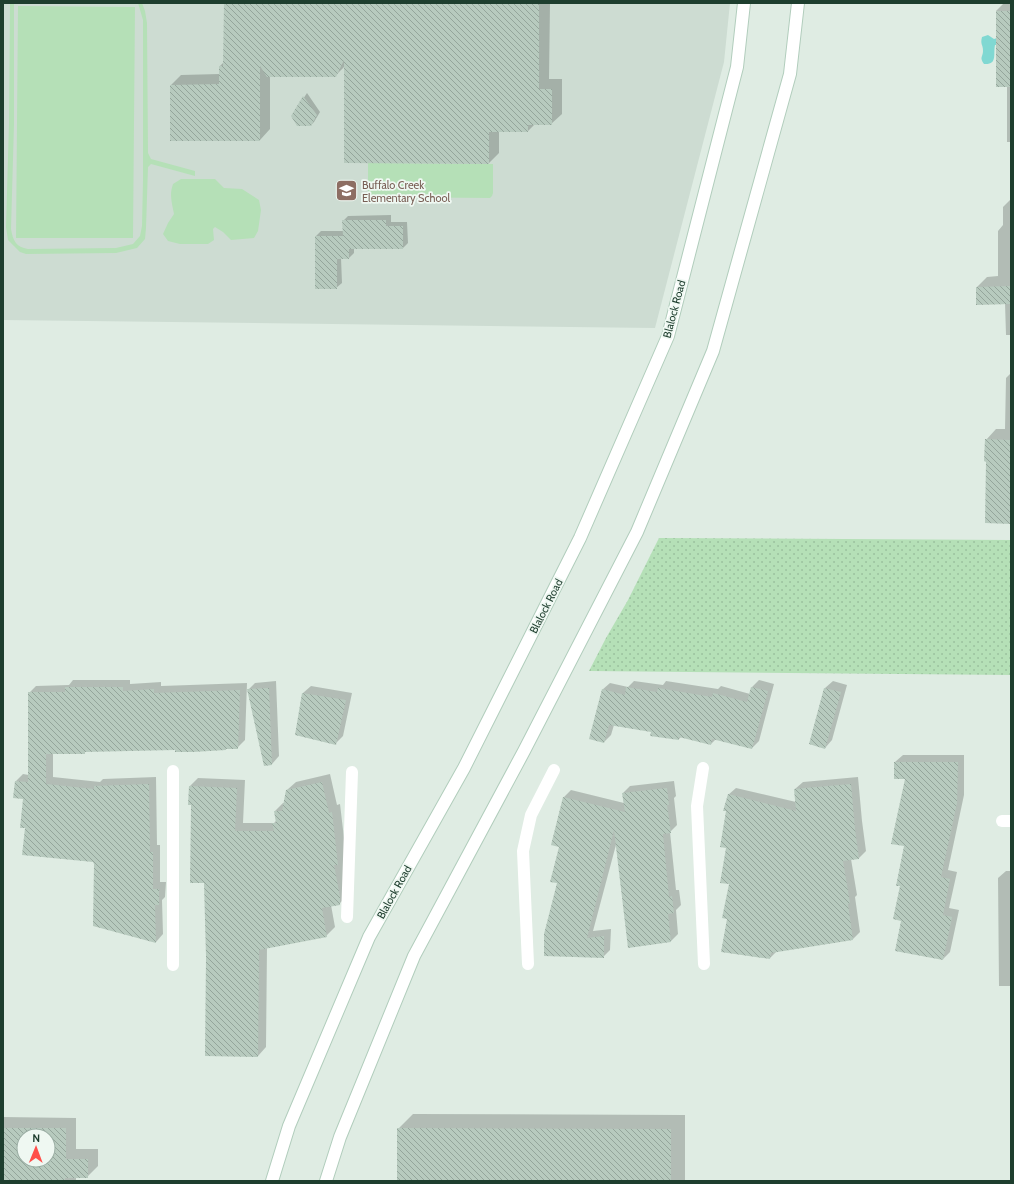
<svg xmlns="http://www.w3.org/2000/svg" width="1014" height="1184" font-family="Cabin,sans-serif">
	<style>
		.built { fill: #cddcd2 }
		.grass { fill: url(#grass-dots) }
		.park { fill: #b5e0b7 }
		.water { fill: #80d8d2 }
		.shadow { fill: #0003; fill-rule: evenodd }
		.building { fill: url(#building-back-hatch); fill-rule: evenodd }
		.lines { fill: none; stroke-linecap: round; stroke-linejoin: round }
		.secondary-casing { stroke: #b1cdbc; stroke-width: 14 }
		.lane { stroke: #fff; stroke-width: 12 }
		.street { stroke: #fff; stroke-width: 12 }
		.secondary { stroke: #fff; stroke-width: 12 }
		.labels { text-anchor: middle; stroke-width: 3.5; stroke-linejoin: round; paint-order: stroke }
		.education-label { font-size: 11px; fill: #785e54; stroke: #eff8f2; text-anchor: start }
		.street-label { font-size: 11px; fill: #1e3e2e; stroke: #eff8f2 }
	</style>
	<defs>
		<pattern id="grass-dots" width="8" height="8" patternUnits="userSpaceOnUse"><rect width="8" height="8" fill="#b5e0b7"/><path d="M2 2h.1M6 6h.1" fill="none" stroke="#9bc19e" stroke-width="1.8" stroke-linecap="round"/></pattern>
		<pattern id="building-back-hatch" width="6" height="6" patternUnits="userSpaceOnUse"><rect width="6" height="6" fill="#b7cabe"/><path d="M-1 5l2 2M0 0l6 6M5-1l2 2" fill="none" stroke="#94a59b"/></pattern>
	</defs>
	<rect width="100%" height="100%" fill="#dfece3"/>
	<path class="built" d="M3,3H730L724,62L655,328L3,320Z"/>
	<path class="grass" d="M659,538L1011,540V675L589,671L606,638L628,600Z"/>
	<path class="park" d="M10,3H14V124L11,229C13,241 16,247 28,249L116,248L133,244L140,236L142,226L143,180V20L138,3H142L145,11L147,23L148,153L151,159L195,171V176L151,164L148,167L146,228L145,239L137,248L116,253L26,254L20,252L8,240L6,227L9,124Z
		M18,6L135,7L133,238H16Z
		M368,163L493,164V193L492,196L490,198L380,197L370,196L368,193Z
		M181,179H215L224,188L242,189L259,200L261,210L258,231L254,238L231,240L223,232L215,227L213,229L214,240L208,244H180L168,241L163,234L168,223L174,214C172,203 169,195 173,184Z"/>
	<path class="water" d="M988,35L994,39L997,38L1000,45H995C993,54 998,65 984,64C979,57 983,57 983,51C983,44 980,45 982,37Z"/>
	<path class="shadow" d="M225,3H550L549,79H562V114L551,124H535L528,131H499V153L489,163L345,66L335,76H270V129L260,140L171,85L181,75L220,74V66L224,62Z
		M1004,3H1011V142H1007V69H997L996,11Z
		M307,93L320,112L314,122L311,125L292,116Z
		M1011,199V523L987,461L986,440L996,429H1005L1006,378L1010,374V335H1006L1005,303L977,287L987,277L998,276V231L1003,225V207Z
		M391,215V222H407L408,243L403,248H354V253L349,258H341L342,283L336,288H316V236L321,231H343V221L348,216Z
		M73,680H130V684L161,682V686L247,683L245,740L237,748H227L226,749L176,748L86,751L84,753H53V777L100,782L103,779L156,777L157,845H160V882H166L165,897L162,900L163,934L156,942L94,861L26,827L24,798L16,781L23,774L29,775V693L36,686L69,685Z
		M759,680L774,684L759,741L752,748L716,739L711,744L681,737L679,739L652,731L614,725L611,735L604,742L602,690L610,683L628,687L634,681L663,685L666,681L718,689L721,686L750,694L752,687Z
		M276,681L279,756L272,764L248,690L255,683Z
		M833,681L847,685L832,740L825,748L811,744L825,688Z
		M311,686L352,693L343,736L336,743L303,693Z
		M903,755H964V795L948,870L957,872L949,908L959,910L950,952L943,959L902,920L901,886L905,846L906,778L895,762Z
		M330,774L337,805L340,804L346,855L343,859L348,888V895L339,904L331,905L335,927L326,936L267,947L266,1047L258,1056L207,957L205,882L190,786L198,778L245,780L243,823H274L277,820L275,811L283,803H285L287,790L296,782Z
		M858,777L862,821L866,851L859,858L851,859L857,895L855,897L860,932L853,939L777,951L770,958L728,918L730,883L727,848L728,795L736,788L796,802L795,789L803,782Z
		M674,781L676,796L674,798L677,825L670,832L676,890H679L681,905L676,910L678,934L671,941L617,841L593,931L611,929L610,950L603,957L545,955L559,883L560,846L564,797L571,790L624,803L623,793L630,786Z
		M1006,871H1011V986H999L998,878Z
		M413,1114L685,1115V1181H398V1129Z
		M3,1117L76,1118V1149H98V1166L87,1177H76V1181H3ZM24,1136H48V1160H24Z"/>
	<path class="building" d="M224,3H539V89H552V125H528V132H489V164L344,163V60L336,77H267L260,66V141H170V85L219,84V66H223Z
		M996,11H1011V87H996Z
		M303,96L317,115L311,126H297L291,116Z
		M342,220H386V226H403V249H349V259H337V289H315V236H343Z
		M1011,286V304L976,305V287Z
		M985,439L1011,440V524L985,523L986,462L984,461Z
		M65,687H123V691L154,689V693L240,690L238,749H226V750L193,752H175V750L85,752V754H46V784L94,789V786L149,784L150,852H153V889H159V905H155L156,943L93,926L94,864L93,862L22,855L25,828H20L23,799L13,798L15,781L28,782V692H65Z
		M626,687L657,692L658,688L712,697L713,693L747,702L751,687L768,691L752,749L712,739L711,745L679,737V740L650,736L651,732L609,725L604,743L589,739L602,689L625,695Z
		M269,688L272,765L264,766L247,689Z
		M824,688L841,692L825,749L809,744Z
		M302,693L346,700L336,745L295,735Z
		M894,762H958L957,803L941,877L950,879L943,915L952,917L943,960L895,951L901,921L893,919L900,886H896L904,846L891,844L905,779H894Z
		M322,782L329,813L332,812L338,865H334L340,897V905L322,908L327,937L259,950L258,1057L205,1056L206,957L204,883H190L191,805H188L189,786L237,788L235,831H274L272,823H276L274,811H282L286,790Z
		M851,784L855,829L859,859L843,861L850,903L848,904L853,940L771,953L770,959L721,952L727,919L722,918L729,884L720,883L726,848L720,847L726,811H723L728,794L796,811L794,789Z
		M667,788L669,805H667L671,833L663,834L669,897L672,896L674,913L668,914L671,942L628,948L614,830L587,938L604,936V958L544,956V934L557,883L550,882L559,847L551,845L563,797L625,812L622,793Z
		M3,1128H66V1159H88V1178H65V1181H3ZM24,1136H48V1160H24Z
		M397,1128L671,1129V1181H397Z"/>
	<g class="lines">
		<defs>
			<path id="secondary" d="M272,1181L289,1126L369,937L464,768L580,538L668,336L737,67L744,3
				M326,1181L340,1137L414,956L524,751L637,532L713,351L790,74L798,3"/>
		</defs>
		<use href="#secondary" class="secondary-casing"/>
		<path class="lane" d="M703,768L697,806L704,964
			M347,917L352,772
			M528,964L523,851L531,815L554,770
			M173,965V771"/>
		<path class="street" d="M1002,821H1011"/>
		<use href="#secondary" class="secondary"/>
	</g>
	<defs>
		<symbol id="school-square" viewBox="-11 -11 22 22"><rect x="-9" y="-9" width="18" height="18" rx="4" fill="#8d6e63" stroke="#eff8f2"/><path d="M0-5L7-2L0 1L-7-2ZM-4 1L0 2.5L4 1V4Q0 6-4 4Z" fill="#fff"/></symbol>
	</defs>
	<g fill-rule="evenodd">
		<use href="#school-square" x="334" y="178" width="25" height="25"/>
	</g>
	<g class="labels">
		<g class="education-label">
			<text x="362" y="189">Buffalo Creek<tspan x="362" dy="13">Elementary School</tspan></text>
		</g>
		<g class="street-label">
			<text transform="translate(674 309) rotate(-75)" y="4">Blalock Road</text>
			<text transform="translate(546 606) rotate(-63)" y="4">Blalock Road</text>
			<text transform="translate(394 892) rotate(-61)" y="4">Blalock Road</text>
		</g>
	</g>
	<rect width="1014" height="1184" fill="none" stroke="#1e3e2e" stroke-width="8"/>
	<g transform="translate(36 1148) rotate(1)"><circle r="19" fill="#eff8f2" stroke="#9baea4"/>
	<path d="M0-3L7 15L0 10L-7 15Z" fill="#ff4f4a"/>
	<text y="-6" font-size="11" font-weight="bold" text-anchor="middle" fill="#1e3e2e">N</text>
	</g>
</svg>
